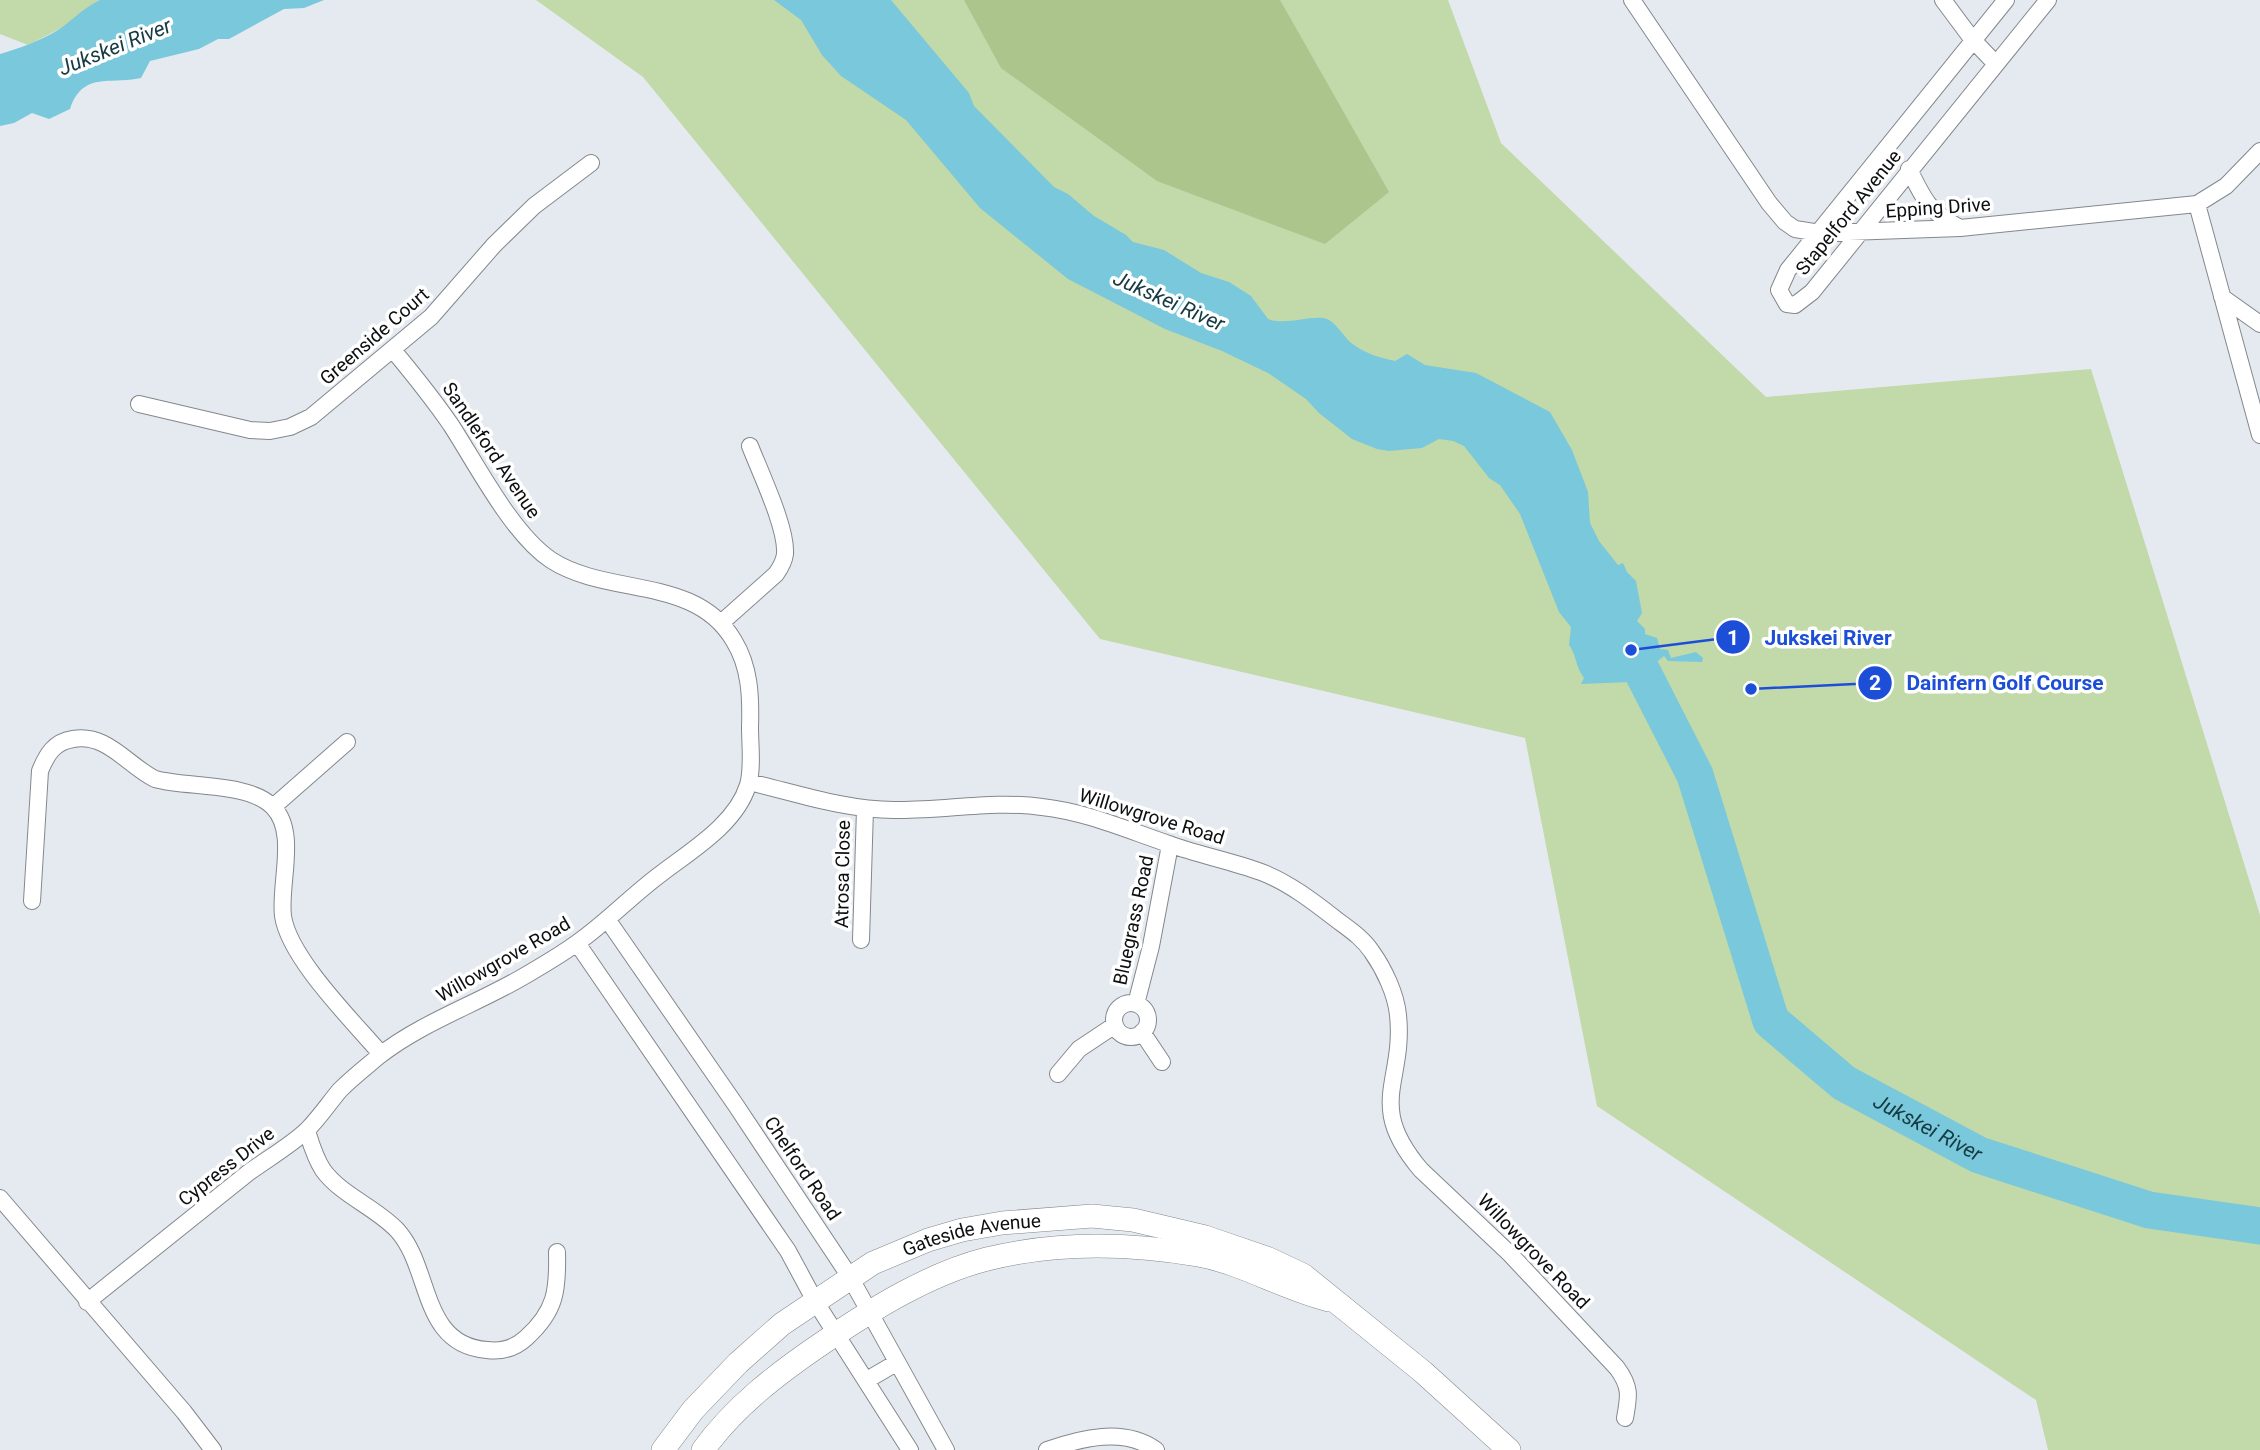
<svg xmlns="http://www.w3.org/2000/svg" width="2260" height="1450" font-family="Roboto,sans-serif">
	<style>
		.green { fill: #c2d9a9 }
		.forest { fill: #abc58d }
		.water { fill: #7ac8db }
		.lines { fill: none; stroke-linecap: round; stroke-linejoin: round }
		.river { stroke: #7ac8db; stroke-width: 37 }
		.street-casing { stroke: #83888d; stroke-width: 18 }
		.secondary-casing { stroke: #83888d; stroke-width: 24 }
		.street { stroke: #fff; stroke-width: 16 }
		.secondary { stroke: #fff; stroke-width: 23 }
		.labels { text-anchor: middle; stroke-width: 7; stroke-linejoin: round; paint-order: stroke }
		.street-label { font-size: 19px; fill: #0d0e10; stroke: #fff }
		.water-label { font-size: 21px; font-style: italic; fill: #153b43; stroke: #fff }
		.leader { fill: none; stroke: #1d4ed8; stroke-width: 2.5 }
		.callout-dot { fill: #1d4ed8; stroke: #fff; stroke-width: 2.5 }
		.mark-label { font-size: 21px; text-anchor: middle; font-weight: bold; fill: #fff }
		.callout-label { font-size: 21px; text-anchor: middle; font-weight: bold; fill: #1d4ed8; stroke: #fff; stroke-width: 7; stroke-linejoin: round; paint-order: stroke }
	</style>
	<rect width="100%" height="100%" fill="#e5eaf0"/>
	<path class="green" d="M0,0H116L28,45L0,34Z
		M536,0H1448L1501,143L1766,397L2091,369L2260,915V1450H2048L2036,1400L1597,1106L1525,738L1100,639L643,77Z"/>
	<path class="forest" d="M964,0H1280L1389,192L1325,244L1157,181L1001,68Z"/>
	<path class="water" d="M100,0H324L304,8L284,9L229,39H218L199,49L150,61L141,78C109,85 83,71 70,109L49,119L32,113L14,123L0,126V54C20,48 40,41 58,30C73,20 83,8 100,0Z
		M774,0H891L969,93L974,106L1054,187L1068,194L1094,216L1126,235L1133,242L1164,250L1201,273L1229,282L1251,296L1268,319C1287,326 1313,314 1327,319C1336,323 1343,335 1350,342C1363,353 1378,357 1395,361L1407,354L1425,365L1476,373L1550,412L1572,450L1588,492L1590,523L1599,541L1618,565L1623,563L1627,572L1636,581L1642,613L1637,621L1645,629V634L1657,638L1660,649L1668,650L1671,658L1696,652L1703,658L1702,662L1668,661L1664,656L1654,664L1657,676L1655,677V681L1581,684L1584,678C1575,666 1577,656 1569,645L1571,627L1559,612L1520,514L1500,485L1489,478L1464,446L1453,441L1439,439L1422,448L1389,451L1377,449L1352,439L1319,413L1306,399L1268,373L1222,351L1165,329L1068,279L980,208L906,120L841,76L822,55L801,20Z"/>
	<g class="lines">
		<path class="river" id="s1" d="M1625,638L1695,775L1771,1021L1844,1083L1979,1155L2149,1210L2260,1226"/>
		<defs>
			<path id="street" d="M1632,0L1769,203L1785,222L1795,229L1820,233L1960,228L2197,204L2226,186L2260,151
				M1943,0L1972,39L1995,63
				M2006,0L1788,270L1779,290L1787,304L1795,305L1812,292L2048,0
				M1909,169C1924,200 1928,210 1958,227
				M2197,204L2260,435
				M2222,297L2260,324
				M139,404L250,430L270,431L290,427L311,417L431,317L494,245L534,206L591,163
				M721,623L776,574C781,567 784,562 785,554C787,528 760,472 750,446
				M749,782C796,793 845,810 894,810C944,811 993,800 1042,807C1087,812 1127,830 1169,844C1199,855 1231,861 1261,872C1288,882 1314,902 1337,920C1349,929 1363,938 1372,952C1384,969 1396,994 1398,1015C1405,1083 1365,1104 1421,1170L1510,1254L1617,1368C1631,1387 1629,1396 1625,1418
				M273,807L347,742
				M32,901L40,771C47,754 54,742 73,739C107,733 127,765 155,779C187,788 249,782 273,807C298,832 279,884 283,916C289,958 353,1021 381,1054
				M607,919L735,1104L850,1277L946,1450
				M861,940L865,809
				M577,943L788,1251L815,1301L910,1450
				M1114 1020a17 17 0 1 1 34 0a17 17 0 1 1-34 0Z
				M1136,1004L1151,946L1170,845
				M1142,1032L1162,1062
				M1058,1074L1079,1049L1115,1025
				M307,1131C311,1144 315,1158 323,1170C341,1195 375,1207 397,1230C432,1268 420,1345 487,1350C502,1352 515,1348 526,1338C556,1311 558,1290 557,1252
				M0,1198L184,1412L213,1450
				M87,1302C141,1259 195,1216 248,1173C267,1159 290,1146 307,1130C319,1118 329,1103 340,1090C352,1078 366,1067 379,1056C421,1023 474,1005 521,978C540,967 559,956 577,943C607,922 632,895 662,873C692,850 736,824 748,785C753,768 750,745 750,727C751,697 750,667 734,641C696,575 608,597 551,560C512,534 477,465 451,425C433,399 413,374 393,350
				M867,1380L896,1363
				M1047,1450C1081,1438 1124,1427 1156,1450"/>
			<g id="secondary">
				<path id="s2" d="M663,1450L693,1410L738,1363L782,1324L873,1263L928,1240L962,1230L1002,1223L1092,1216L1133,1220L1205,1237L1269,1259L1303,1275L1423,1372L1509,1450"/>
				<path d="M703,1450C735,1406 777,1374 821,1344C871,1310 928,1274 987,1259C1056,1242 1128,1243 1198,1255C1243,1263 1284,1289 1329,1300"/>
			</g>
		</defs>
		<use href="#street" class="street-casing"/>
		<use href="#secondary" class="secondary-casing"/>
		<use href="#street" class="street"/>
		<use href="#secondary" class="secondary"/>
	</g>
	<g class="labels">
		<g class="street-label">
			<text transform="translate(1938 207) rotate(-4)" y="7">Epping Drive</text>
			<text transform="translate(1848 212) rotate(-51)" y="7">Stapelford Avenue</text>
			<text transform="translate(374 336) rotate(-41)" y="7">Greenside Court</text>
			<text transform="translate(492 450) rotate(56)" y="7">Sandleford Avenue</text>
			<text transform="translate(1152 816) rotate(17)" y="7">Willowgrove Road</text>
			<text transform="translate(842 874) rotate(-89)" y="7">Atrosa Close</text>
			<text transform="translate(1133 920) rotate(-78)" y="7">Bluegrass Road</text>
			<text transform="translate(503 959) rotate(-30)" y="7">Willowgrove Road</text>
			<text transform="translate(226 1166) rotate(-38)" y="7">Cypress Drive</text>
			<text transform="translate(803 1168) rotate(56)" y="7">Chelford Road</text>
			<text dy="7" stroke="none"><textPath href="#s2" startOffset="387">Gateside Avenue</textPath></text>
			<text transform="translate(1534 1251) rotate(46)" y="7">Willowgrove Road</text>
		</g>
		<g class="water-label">
			<text transform="translate(115 47) rotate(-22)" y="7">Jukskei River</text>
			<text transform="translate(1169 301) rotate(24)" y="7">Jukskei River</text>
			<text dy="7" stroke="none"><textPath href="#s1" startOffset="602">Jukskei River</textPath></text>
		</g>
	</g>
	<path class="leader" d="M1631 650L1733 637M1751 689L1875 683"/>
	<g class="callout-dot">
		<circle cx="1631" cy="650" r="7"/>
		<circle cx="1751" cy="689" r="7"/>
		<circle cx="1733" cy="637" r="18"/>
		<circle cx="1875" cy="683" r="18"/>
	</g>
	<g class="mark-label">
		<text x="1733" y="645">1</text>
		<text x="1875" y="690">2</text>
	</g>
	<g class="callout-label">
		<text x="1828" y="645">Jukskei River</text>
		<text x="2005" y="690">Dainfern Golf Course</text>
	</g>
</svg>
